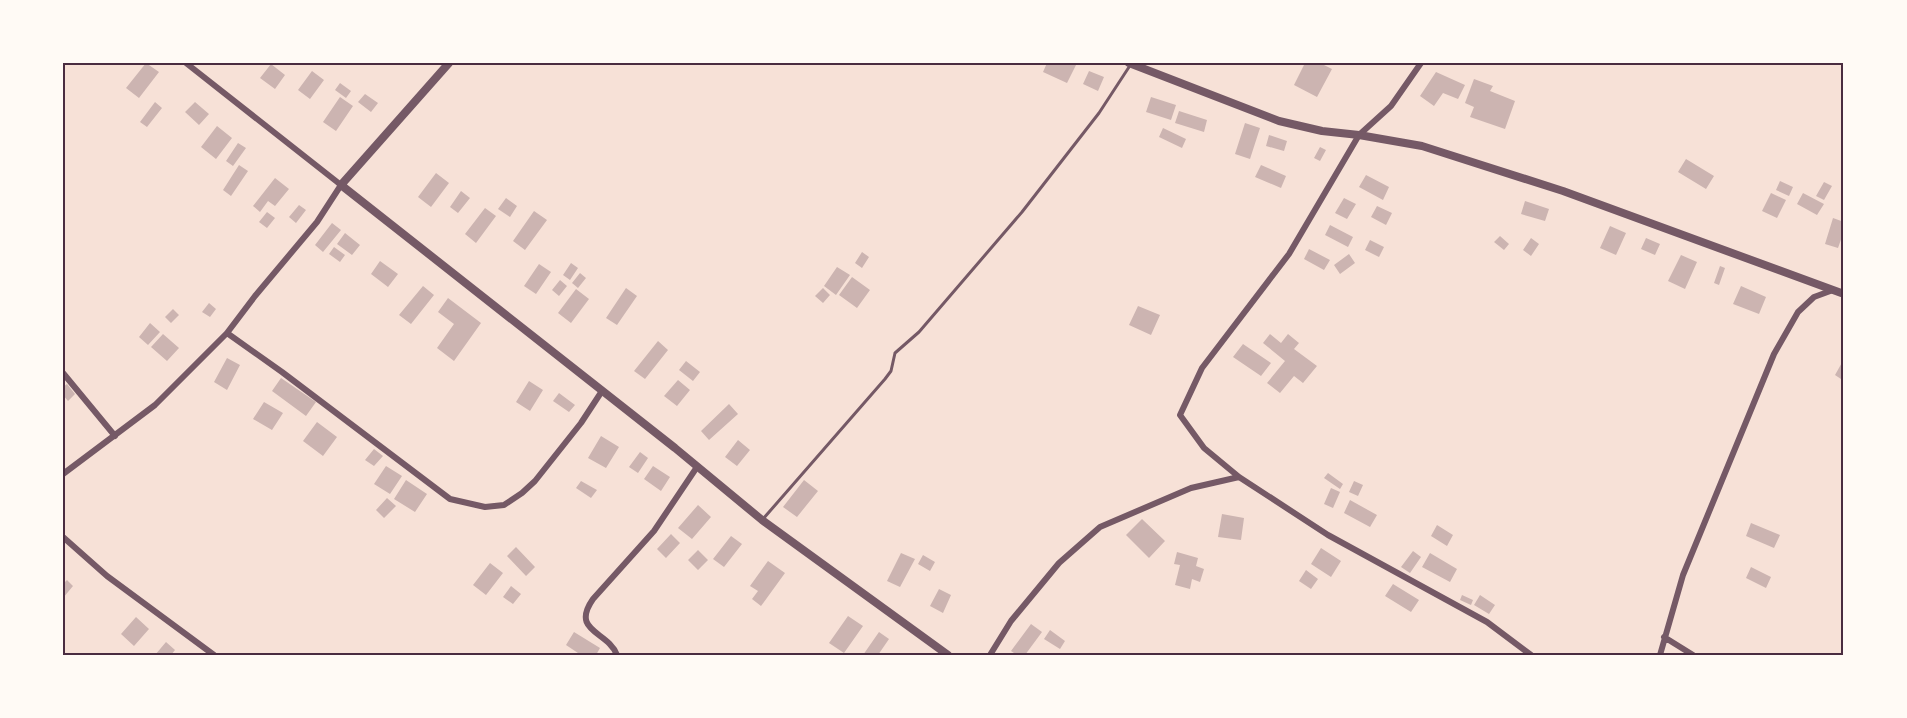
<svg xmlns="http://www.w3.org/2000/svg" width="1907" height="718" font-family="'Exo 2',sans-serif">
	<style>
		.building { fill: #ccb4b1 }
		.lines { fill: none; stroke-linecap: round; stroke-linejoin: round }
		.service { stroke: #755966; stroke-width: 3 }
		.minor { stroke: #755966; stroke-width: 6 }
		.tertiary { stroke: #755966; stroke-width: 8 }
		.neatline { fill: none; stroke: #4a2c40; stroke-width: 2 }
	</style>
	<rect width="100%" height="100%" fill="#f7e1d7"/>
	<path class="building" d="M146,63L159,72L139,98L126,88Z
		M1047,63H1072L1076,65L1067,83L1043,72Z
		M1305,63H1320L1332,69L1317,97L1294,85Z
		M271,64L285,75L275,89L260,78Z
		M312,71L324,80L310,99L298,90Z
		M1089,71L1104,77L1098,91L1083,84Z
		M1436,72L1465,85L1458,99L1443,93L1434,106L1420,96Z
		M1474,79L1493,86L1490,91L1515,101L1505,129L1470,117L1474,107L1465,103Z
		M340,83L351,91L346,98L335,90Z
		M365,94L378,103L371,112L358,102Z
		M340,97L353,106L336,131L323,122Z
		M1151,97L1176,105L1171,120L1146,112Z
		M155,102L162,108L147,127L140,122Z
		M195,102L209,114L199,125L185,112Z
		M1179,111L1207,120L1204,132L1175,123Z
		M1245,123L1260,128L1250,159L1235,154Z
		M217,126L232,138L216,159L201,147Z
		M1163,128L1186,139L1182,148L1159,137Z
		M1269,135L1287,141L1284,151L1266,146Z
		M238,143L246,148L233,166L226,161Z
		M1320,147L1326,150L1320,161L1314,158Z
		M1686,159L1714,176L1706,189L1678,172Z
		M239,165L248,171L231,196L223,190Z
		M1261,165L1286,176L1281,188L1255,177Z
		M436,173L449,183L431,207L418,197Z
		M1366,175L1389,187L1383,200L1359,187Z
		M275,178L289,189L275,206L268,201L260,212L253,206Z
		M1780,181L1793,187L1789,196L1776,190Z
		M1824,182L1832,186L1824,200L1816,196Z
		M461,191L470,198L458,213L450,207Z
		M1771,193L1786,200L1777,218L1762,211Z
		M1803,193L1824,204L1817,215L1797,204Z
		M506,198L517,206L510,217L498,209Z
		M1344,198L1356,204L1347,219L1335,213Z
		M1525,201L1549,209L1545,221L1521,214Z
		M299,205L306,210L296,223L289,217Z
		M1377,206L1392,213L1386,225L1371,217Z
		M485,208L496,216L476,243L465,234Z
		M534,211L547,220L525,250L513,241Z
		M267,212L275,218L267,228L259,222Z
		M1833,218L1844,222V231L1838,248L1825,244Z
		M332,223L341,230L323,252L315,245Z
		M1330,225L1353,237L1348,247L1325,235Z
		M1610,226L1626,233L1616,255L1600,248Z
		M345,233L360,245L352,255L337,244Z
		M1500,236L1509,244L1504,250L1494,242Z
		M1531,238L1539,244L1531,256L1523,250Z
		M1646,238L1660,244L1655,255L1641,249Z
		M1370,240L1384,247L1379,257L1365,250Z
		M334,247L345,255L340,262L329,254Z
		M1309,249L1330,260L1324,270L1304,259Z
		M862,252L869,257L862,268L855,263Z
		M1349,254L1355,263L1340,274L1334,265Z
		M1681,255L1697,262L1685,289L1668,281Z
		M380,261L398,274L388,287L371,274Z
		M571,263L578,268L570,280L563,275Z
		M539,264L551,272L536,294L524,286Z
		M1720,266L1725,268L1719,285L1714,283Z
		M837,267L850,275L836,295L824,286Z
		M580,273L586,278L578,288L572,283Z
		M852,277L870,290L857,308L839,295Z
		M560,280L567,286L559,296L552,290Z
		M423,286L434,295L411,324L399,315Z
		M1741,286L1766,297L1759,314L1733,304Z
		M626,288L637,296L617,325L606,318Z
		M823,288L830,295L823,303L815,296Z
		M576,289L589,299L571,323L558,313Z
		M448,298L481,323L454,361L437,348L454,324L438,312Z
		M209,303L216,309L210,317L202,312Z
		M1138,306L1160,315L1151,335L1129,325Z
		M173,309L179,315L171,323L165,317Z
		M150,323L160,332L148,345L139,337Z
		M163,334L179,348L167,361L151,347Z
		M1270,334L1281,343L1288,334L1299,343L1294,349L1317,366L1303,383L1294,376L1280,393L1267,383L1285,361L1263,343Z
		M658,341L668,350L645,379L634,371Z
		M1243,344L1271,363L1261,376L1233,357Z
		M227,358L240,365L227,390L214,382Z
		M1844,359V381L1835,375Z
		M686,361L700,372L693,381L679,370Z
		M281,378L316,402L306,416L272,391Z
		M678,380L690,390L677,406L664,396Z
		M529,381L543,390L530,411L516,402Z
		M67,384L75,394L68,401L63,395V387Z
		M559,393L575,405L569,412L553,401Z
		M264,402L283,413L272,430L253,419Z
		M729,404L738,414L709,440L701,431Z
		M317,422L337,437L323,456L303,441Z
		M601,436L619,447L606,468L588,458Z
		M738,440L750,450L737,466L725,457Z
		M374,449L383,456L374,466L365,460Z
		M640,452L648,458L638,473L629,467Z
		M386,466L402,476L390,494L374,484Z
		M653,466L670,477L661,491L644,479Z
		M1328,473L1343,484L1340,489L1324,478Z
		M406,480L427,494L415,512L394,499Z
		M804,480L818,491L797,517L783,507Z
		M581,481L597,490L591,498L576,488Z
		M1354,481L1363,485L1358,496L1349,492Z
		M1331,488L1340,492L1333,508L1324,504Z
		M387,498L396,506L384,518L376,510Z
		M1350,500L1377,515L1370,527L1344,513Z
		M698,505L711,517L692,539L678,528Z
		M1222,514L1244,518L1241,540L1218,537Z
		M1142,519L1165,541L1149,558L1126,535Z
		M1751,523L1780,535L1774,548L1746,536Z
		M1437,525L1453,535L1447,546L1431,536Z
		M671,534L680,543L666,558L657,549Z
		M731,536L742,544L724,567L713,559Z
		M516,547L535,567L526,576L507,556Z
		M1321,548L1341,561L1331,577L1311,564Z
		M698,550L708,560L698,570L688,560Z
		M1413,551L1421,557L1410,573L1401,567Z
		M1177,552L1198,558L1196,566L1204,569L1200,582L1192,579L1190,589L1175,585L1180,565L1174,564Z
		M901,553L915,559L900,587L887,581Z
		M1430,553L1457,569L1450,582L1422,567Z
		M923,555L935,562L930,571L918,564Z
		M768,561L785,573L761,606L752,599L758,591L750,586Z
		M490,563L503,573L486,595L473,585Z
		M1751,567L1771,577L1766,588L1746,578Z
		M1306,570L1318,579L1311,589L1299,581Z
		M67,580L73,586L63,598V584Z
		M1393,584L1419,600L1411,612L1385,596Z
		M511,586L521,594L513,604L503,597Z
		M939,589L951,595L943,613L930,606Z
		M1462,595L1473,600L1471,605L1460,600Z
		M1480,595L1495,605L1489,614L1474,605Z
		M848,616L863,626L844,653L829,643Z
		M136,617L149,629L134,646L121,634Z
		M1031,624L1042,632L1025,655H1017L1011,651Z
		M1050,630L1065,641L1060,649L1044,639Z
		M574,632L600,648L596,655H581L566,645Z
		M879,632L889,639L878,655H863Z
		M166,642L175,650L171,655H155Z"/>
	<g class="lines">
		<path class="service" d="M763,519L885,379L891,371L895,353L919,332L1022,212L1099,113L1131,64"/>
		<path class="minor" d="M1421,63L1391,106L1359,135L1289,254L1202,368L1180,415L1204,448L1239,477L1328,535L1487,622L1531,655
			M227,333L282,372L450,499L485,507L504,505L522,493L535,481L581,423L602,391
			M63,373L115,436
			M63,474L155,405L227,333L255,296L317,222L341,185L186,63
			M63,537L107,576L214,655
			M1664,637L1693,655
			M617,655C608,631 570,632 593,599L654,531L697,467
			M990,655L1011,621L1059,563L1100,527L1191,488L1239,477
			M1660,655L1683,575L1774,354L1798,312L1814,297L1833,290"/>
		<path class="tertiary" d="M449,63L341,185L675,448L762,520L948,655
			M1129,63L1279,121L1322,131L1359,135L1422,146L1563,191L1844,294"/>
	</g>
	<rect width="1907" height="718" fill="none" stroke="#fffaf5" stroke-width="129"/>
	<rect x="64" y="64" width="1778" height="590" class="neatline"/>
</svg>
